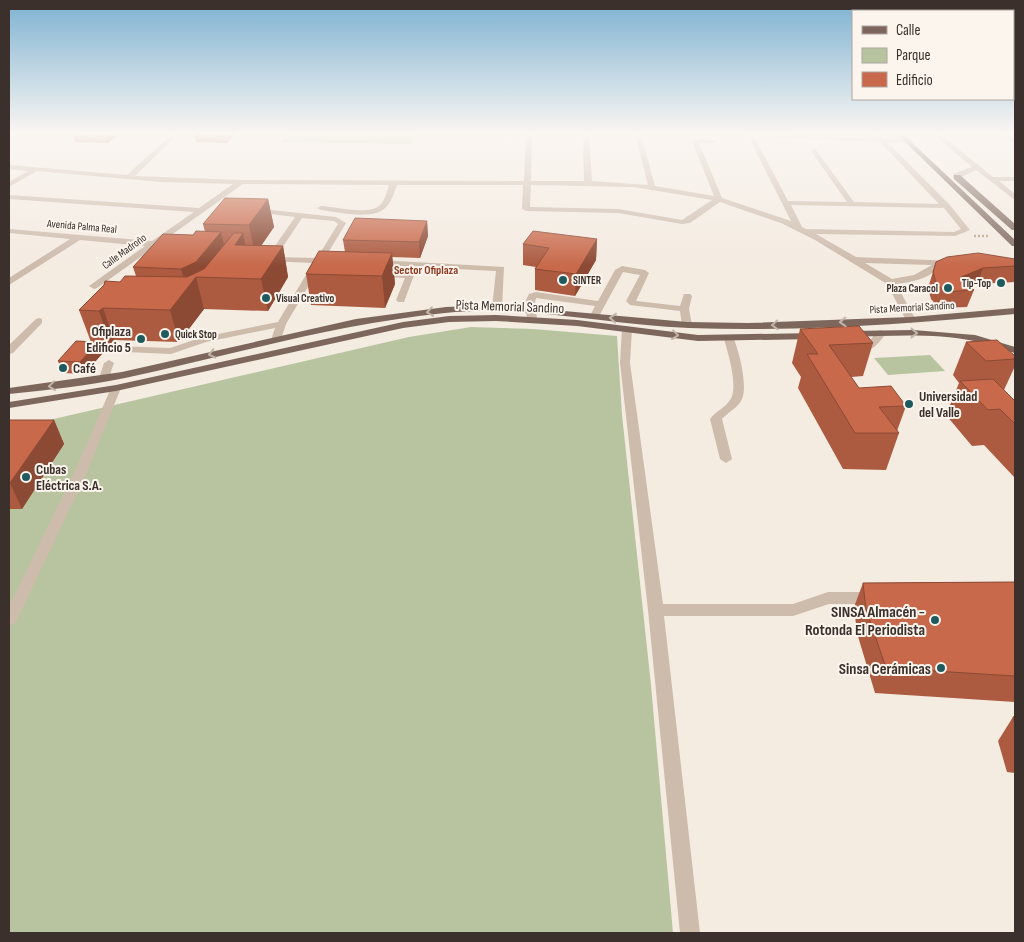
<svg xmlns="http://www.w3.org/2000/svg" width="1024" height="942" font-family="'Sofia Sans Condensed',sans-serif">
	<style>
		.green { fill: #b8c4a0 }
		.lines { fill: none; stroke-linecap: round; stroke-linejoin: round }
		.path { stroke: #b9a596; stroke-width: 2.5; stroke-dasharray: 2 2; stroke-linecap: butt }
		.minor { fill: #cdbbac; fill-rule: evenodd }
		.major { fill: #7d675c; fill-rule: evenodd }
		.wall { fill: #ac5a40 }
		.shaded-wall { fill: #8c4a34 }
		.building { fill: #c8694b; stroke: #8c4a34 }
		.oneway { stroke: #c2b5ac }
		.poi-dot { fill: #1f5a5e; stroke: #fbf5ee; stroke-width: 2 }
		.labels { text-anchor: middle; stroke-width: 4; stroke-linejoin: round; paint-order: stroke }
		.far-street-label { font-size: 11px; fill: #3b302b; stroke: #fbf5ee }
		.far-poi-label { font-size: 11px; font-weight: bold; fill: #3b302b; stroke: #fbf5ee; text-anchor: start }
		.far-neighbourhood-label { font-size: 12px; font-weight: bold; fill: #8c3b22; stroke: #fbf5ee }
		.street-label { font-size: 14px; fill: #3b302b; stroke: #fbf5ee }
		.poi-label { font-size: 14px; font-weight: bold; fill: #3b302b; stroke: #fbf5ee; text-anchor: start }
		.near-poi-label { font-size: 16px; font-weight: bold; fill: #3b302b; stroke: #fbf5ee; text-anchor: end }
	</style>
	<rect width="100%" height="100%" fill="#f4ebe1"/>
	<path class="green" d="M288,134H415L411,144L281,142Z
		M471,327L533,329L617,336L622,415L651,685L673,933H9V427H19L409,337Z
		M930,355L945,371L888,375L874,358Z"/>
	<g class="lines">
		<path class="path" d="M974,236H990"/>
		<path class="minor" d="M172,134H178L135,176L241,180L524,181L526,134H532L531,181H584L583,134H589L592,181L648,185L635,134H641L655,186L714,196L692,141C697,138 712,139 717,142L716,143H699L722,198L791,221L747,134L860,138H876L873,134H879L884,138L908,139V141L906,142H887L949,204L970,230L955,236L816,234L856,257L955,261V265H941C930,279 912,282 896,284L916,320L911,323L906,320L887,284L815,240L781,223L720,202L690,223L682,224L618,213L526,211L522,209L523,185H397C394,193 391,204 384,209C370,220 337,212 321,210L317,208L321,206C335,207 368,215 379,206C385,201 387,191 389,185L243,184L97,288L94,289L89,286L145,246L80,240L9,285V278L70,239L9,233V229L152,241L194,212L9,199V195L199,208L233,184L161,182L37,171L9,187V182L28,171L9,169V165L127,175ZM754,136L880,142L939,204L854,202L816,150L814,149L811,151L847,202L788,201ZM531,185L634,187L712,200L682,220L618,209L530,207ZM791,205L944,208L961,229L954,232L806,229L802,227ZM865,263L932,265L914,275L892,279Z
			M933,134H940L993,177H1015V181H999L1015,194V200L976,170L959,178H953V174L972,167Z
			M1001,134H1008L1015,139V144Z
			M271,210L336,217L346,223L325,258L334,261L330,264L322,263L286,324L280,342H272L271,340L275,328L206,342L171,354L81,350L80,348L85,345L170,348L203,337L278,322L313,263L267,261L266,259L295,217L271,214ZM302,218L334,221L338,224L317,258L276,257Z
			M378,260L504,267L502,308L497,311L492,308L496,271L375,265V261Z
			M622,266L645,270L649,273L636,301L680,306L684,294H690L692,296L689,309L692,325L690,327L687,328L682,325L680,311L630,305L626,301L640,275L623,272L598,318H592L590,316L595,306L536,298L535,302L537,319L532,322L527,319L525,302L529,294L536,292L598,301L615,270Z
			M377,271L413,273L414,275L404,302H398L396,300L405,278L374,276V272Z
			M39,318L42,319V323L13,353L9,354V345L36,319Z
			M627,326L632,329L630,363L663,604H793L828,592H873L878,594L880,598L878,602L873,604H829L793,616H664L700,933H680L648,610L620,363L622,329Z
			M881,330L886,333C879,344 869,355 854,352L853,350L854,348L869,342L877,331Z
			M729,336L733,337C739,350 748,386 742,399C738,408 728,412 722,419L732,459L726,463L720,459L710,419C716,411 725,408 730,400C739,388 728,353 724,339Z
			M109,360L114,363L108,380H100L99,378L104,363Z
			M116,385L121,388L85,477L17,620L14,624L9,626V606L72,477L111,388Z"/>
		<path class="major" d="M897,134H903L1015,240V246H1012Z
			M954,175H960L1015,224V230H1012L954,179Z
			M497,305L687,322L748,323L911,317L1015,308V314C908,324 797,332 689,328C608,325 527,305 445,313C336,324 231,355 125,378C87,386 47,390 9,394V388L122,372L356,319L446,307Z
			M496,315L577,320L698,335L815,333L820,336L815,339L698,341L577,326L496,321L449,322L403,328L116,391L9,408V402L116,385L403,322L449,316Z
			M913,330L975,335L1015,347V353C1001,350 988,344 974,341C933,333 891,336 850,337L845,334L850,331Z"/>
	</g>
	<path class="wall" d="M73,134H120L108,143L75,142Z
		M194,134H244H235L227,143L196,142Z
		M268,199L274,227L261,245L283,246L288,277L268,311L204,309L179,342L114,340L110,344H98L102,354L84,374L63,373L58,361L91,342L79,310L120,282L136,276L133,267L205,232L203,224Z
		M427,221L428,236L420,258L392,257L395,284L385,308L311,305L306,274L345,252L343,240Z
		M597,239L596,260L575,296L535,290V269L536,267L523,265V244Z
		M1015,259V282L977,284L970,287L974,290L967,307L939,308L931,299L928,288L936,262Z
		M800,329L873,343L863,376L851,377L859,388L906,406L897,431L899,433L886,470L843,469L798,388L801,377L792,363Z
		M966,342L1015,356V366L1004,390L1015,401V478L984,445L972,446L946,415L959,383L953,375Z
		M9,420H54L64,444L22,509H9Z
		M1015,582V702L875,693L857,633L854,607L863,583Z
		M1015,716V773L1007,772L998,741L1013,717Z"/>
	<path class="shaded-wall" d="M106,134H120L108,143Z
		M225,134H235L227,143Z
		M268,199L274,227L255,255L249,225Z
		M427,221L428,236L420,258L419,242Z
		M221,232L228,262L196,277L204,309L179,342L170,310L187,289L181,269Z
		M243,233L249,263L235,245Z
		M597,239L596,260L575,296L576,274Z
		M283,246L288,277L268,311L261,279Z
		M392,253L395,284L385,308L382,276Z
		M983,268L977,284L962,291L961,277Z
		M103,308L114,340L110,344L99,311Z
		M98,342L102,354L84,374L80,362Z
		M54,420L64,444L22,509L10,483Z"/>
	<path class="building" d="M225,198L268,199L249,225L203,224Z
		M355,218L427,221L419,242L343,240Z
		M196,231L221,232L196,262L181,269L133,267L163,234L193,235Z
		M533,231L597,239L576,274L535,269L549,248L523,244Z
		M234,233H243L235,245L283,246L261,279L196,277L170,310L103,308L99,311L79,310L104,285L105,281L120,282L125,276L187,277L204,269Z
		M319,251L392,253L382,276L306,274Z
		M978,253L1015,259V266L983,268L961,277L974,290L945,292L936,283L933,272L936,262L947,257Z
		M859,326L873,343L829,345L859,388L891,386L906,406L879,407L899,433H855L807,354H818L800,329Z
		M997,340L1015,356V359L986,361L966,342Z
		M76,341L98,342L80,362L58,361Z
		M993,379L1015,401V424L1000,409L988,410L960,381Z
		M9,420H54L10,483H9Z
		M1015,582V676L886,668L866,609L863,583Z
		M1015,716V724L1013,717Z"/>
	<defs><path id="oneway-chevron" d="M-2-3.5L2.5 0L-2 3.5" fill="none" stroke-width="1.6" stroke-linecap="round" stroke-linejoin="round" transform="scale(1.25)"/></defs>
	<g class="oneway">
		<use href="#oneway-chevron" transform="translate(430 312) rotate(172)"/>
		<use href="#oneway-chevron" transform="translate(613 318) rotate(-175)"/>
		<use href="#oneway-chevron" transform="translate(843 322) rotate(178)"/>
		<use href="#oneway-chevron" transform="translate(775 325) rotate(177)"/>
		<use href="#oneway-chevron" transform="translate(914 333)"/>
		<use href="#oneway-chevron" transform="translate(675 335) rotate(7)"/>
		<use href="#oneway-chevron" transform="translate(212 354) rotate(167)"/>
		<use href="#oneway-chevron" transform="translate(52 386) rotate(173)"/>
	</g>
	<linearGradient id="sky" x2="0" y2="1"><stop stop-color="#7eb2d2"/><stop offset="0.5" stop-color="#faf6f2"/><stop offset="1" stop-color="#faf6f2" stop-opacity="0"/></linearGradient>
	<rect width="1024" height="266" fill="url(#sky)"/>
	<g class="poi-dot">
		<circle cx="563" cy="280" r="5"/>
		<circle cx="1001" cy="283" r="5"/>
		<circle cx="948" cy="288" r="5"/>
		<circle cx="266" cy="298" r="5"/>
		<circle cx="165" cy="334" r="5"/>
		<circle cx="141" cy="339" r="5"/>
		<circle cx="63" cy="368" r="5"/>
		<circle cx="909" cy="404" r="5"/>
		<circle cx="26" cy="477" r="5"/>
		<circle cx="935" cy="620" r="5"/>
		<circle cx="941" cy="668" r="5"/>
	</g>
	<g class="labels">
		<g class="far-street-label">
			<text transform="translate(82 226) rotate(5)" y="4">Avenida Palma Real</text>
			<text transform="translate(124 251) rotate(-36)" y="4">Calle Madroño</text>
			<text transform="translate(912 307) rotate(-3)" y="4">Pista Memorial Sandino</text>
		</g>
		<g class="far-poi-label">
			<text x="573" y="284">SINTER</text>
			<text x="991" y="287" text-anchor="end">Tip-Top</text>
			<text x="938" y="292" text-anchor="end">Plaza Caracol</text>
			<text x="276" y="302">Visual Creativo</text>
			<text x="175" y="338">Quick Stop</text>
		</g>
		<g class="far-neighbourhood-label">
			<text x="426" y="274">Sector Ofiplaza</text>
		</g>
		<g class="street-label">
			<text transform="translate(510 306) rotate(2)" y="5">Pista Memorial Sandino</text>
		</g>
		<g class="poi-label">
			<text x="131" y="336" text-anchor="end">Ofiplaza<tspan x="131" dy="16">Edificio 5</tspan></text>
			<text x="73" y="373">Café</text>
			<text x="919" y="401">Universidad<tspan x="919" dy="16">del Valle</tspan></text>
			<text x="36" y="474">Cubas<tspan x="36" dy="16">Eléctrica S.A.</tspan></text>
		</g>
		<g class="near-poi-label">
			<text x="925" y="617">SINSA Almacén -<tspan x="925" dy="18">Rotonda El Periodista</tspan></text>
			<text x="931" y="674">Sinsa Cerámicas</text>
		</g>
	</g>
	<rect width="1024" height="942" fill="none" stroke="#3b302b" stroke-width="20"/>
	<rect x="852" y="10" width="162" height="90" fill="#fbf5ee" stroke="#aea6a0"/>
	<rect x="862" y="26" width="25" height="8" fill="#7d675c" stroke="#aea6a0"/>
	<text x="896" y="35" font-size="15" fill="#3b302b">Calle</text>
	<rect x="862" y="48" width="25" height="15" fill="#b8c4a0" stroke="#aea6a0"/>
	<text x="896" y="60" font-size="15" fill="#3b302b">Parque</text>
	<rect x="862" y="72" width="25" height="15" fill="#c8694b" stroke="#aea6a0"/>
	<text x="896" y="85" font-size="15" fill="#3b302b">Edificio</text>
</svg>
